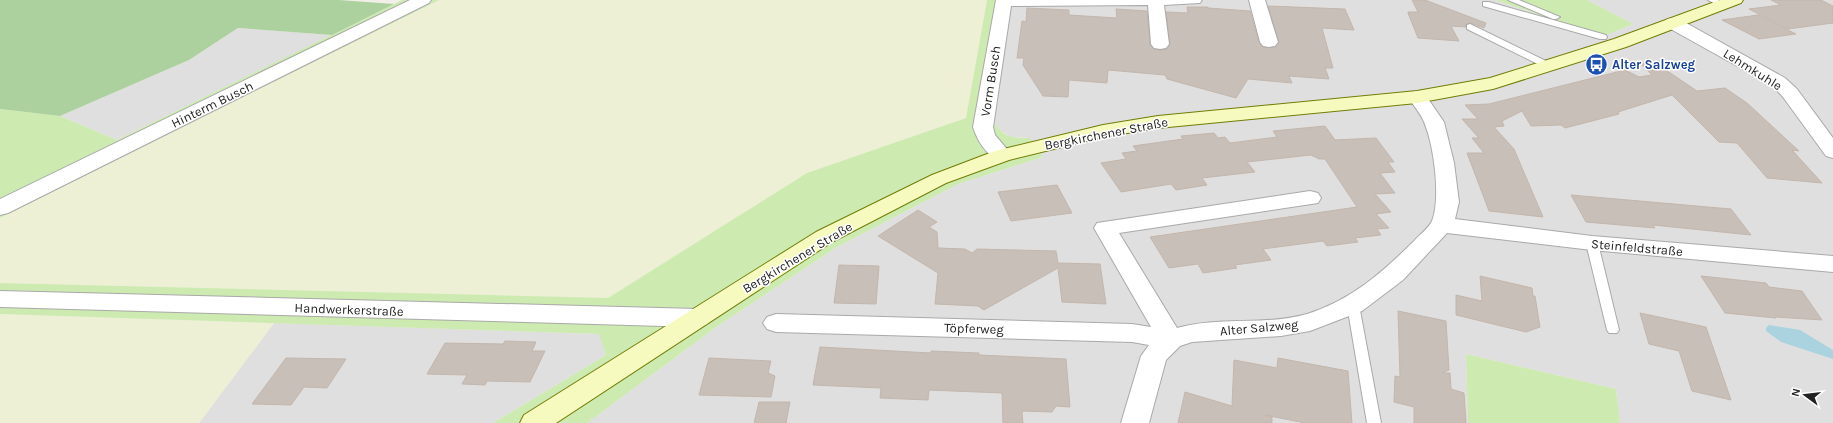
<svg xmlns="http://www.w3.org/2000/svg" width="1833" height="423" font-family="Karla,sans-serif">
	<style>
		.residential { fill: #e0dfdf }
		.farmland { fill: #eef0d5 }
		.grass { fill: #cdebb0 }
		.forest { fill: #add19e }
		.water { fill: #aad3df }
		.building { fill: #c7bfb8; stroke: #c4b6ab }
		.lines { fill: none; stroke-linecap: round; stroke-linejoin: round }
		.lane-casing { stroke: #a9a9a9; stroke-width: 2 }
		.street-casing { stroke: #a9a9a9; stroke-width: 2 }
		.secondary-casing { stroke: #707d05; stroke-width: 2 }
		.lane { fill: #fff; fill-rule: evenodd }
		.street { fill: #fff; fill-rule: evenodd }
		.secondary { fill: #f7fabf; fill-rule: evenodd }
		.labels { text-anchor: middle; stroke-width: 3; stroke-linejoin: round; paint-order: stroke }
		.transit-label { font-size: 13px; font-weight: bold; fill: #164399; stroke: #fff; text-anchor: start }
		.street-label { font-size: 13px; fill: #222; stroke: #fff }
	</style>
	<rect width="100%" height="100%" fill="#f2efe9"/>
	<path class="residential" d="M1012,0H1495L1604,36L1633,24L1587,0H1833V423H1620L1616,389L1466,354L1468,423H587L719,325L837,247L958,184L1043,157L1030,138L1011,137L999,130L994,122Z
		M238,28L332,35L117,140L60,116L189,60Z
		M274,323L600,334L606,355L493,423H199Z"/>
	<path class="farmland" d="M439,0H987L966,118L807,173L608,298L0,283V218Z
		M0,314L274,323L199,423H0Z"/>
	<path class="grass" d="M402,0H439L0,218V109L60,116L117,140Z
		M987,0H1012L994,122C1004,138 1012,138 1030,138L1043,157L958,184L837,247L719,325L587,423H493L606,355L599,334L0,314V283L608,298L807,173L966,118Z
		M1495,0H1587L1633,24L1604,36Z
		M1466,354L1616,389L1620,423H1468Z"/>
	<path class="forest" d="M0,0H339L394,4L332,35L238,28L189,60L60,116L0,109Z"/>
	<path class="water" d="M1769,325L1800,330L1833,350V359L1781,342L1766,331V328Z"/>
	<path class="building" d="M1412,0H1425L1486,23L1484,28L1471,23L1466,24V27L1451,26L1459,41L1418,38L1408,13V12H1418Z
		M1771,0H1821L1833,6V23L1788,29L1749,9L1781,5Z
		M1268,6L1345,9L1354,30L1322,28L1333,68H1325L1329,79L1289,76L1292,83L1248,79L1236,98L1167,79L1165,75L1108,70L1107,83L1069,80L1068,97L1043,96L1023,65L1024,58H1017L1022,21L1026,22L1027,8L1069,10V15L1117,18L1116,9L1147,11L1150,44L1154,49L1160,50L1167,49L1170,44L1166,12L1188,13L1187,7H1208V8L1250,11L1259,43L1263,47H1275L1279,42Z
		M1758,15L1796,34L1759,39L1722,20Z
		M1648,58L1697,91L1725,88L1747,103L1799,151L1792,150L1822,183L1767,178L1737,143L1719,142L1672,95L1618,112L1619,114L1565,128L1561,125L1531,126L1522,111L1502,121L1504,126L1494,127L1514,149L1543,217L1489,211L1467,153H1484L1472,138H1479L1462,119H1478L1465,105L1489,104L1625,70L1639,77L1652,75L1642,65Z
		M1325,126L1335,140L1376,138L1394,162H1388L1395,172L1380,173L1395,193L1375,194L1391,212L1376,214L1389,228L1377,229L1381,235L1355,238L1358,242L1327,246L1323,241L1263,249L1271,260L1235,265L1237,268L1203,273L1198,264L1169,268L1150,237L1357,207L1325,159H1319L1311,155L1247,162L1255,172L1202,178L1207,185L1176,190L1171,184L1121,192L1101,163L1126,159L1122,153L1137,151L1133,146L1183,139L1181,136L1214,133L1218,138L1225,137L1230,143L1277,137L1273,131Z
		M1057,185L1072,213L1011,221L998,192Z
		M1571,195L1731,209L1751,235L1653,225L1655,228L1586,222Z
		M918,210L937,222L929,227L937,232L938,248L965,249L972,253L977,249L1056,251L1058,263L1100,264L1106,304L1062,302L1058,268L984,310L978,306L935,304L938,273L878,236Z
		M839,265L879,266L876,304L834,303Z
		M1480,276L1532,288L1533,296H1535L1540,327L1526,332L1456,315V295L1482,301Z
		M1701,276L1766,283L1769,287L1802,291L1822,320L1775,317L1776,318L1725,313Z
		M1398,311L1446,321L1449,370L1442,373H1450L1451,389L1464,393L1466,423H1414V407L1394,402L1395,376L1400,377Z
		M1640,313L1706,327L1731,400L1692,391L1679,351L1649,344Z
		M505,341L536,342L532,351H545L530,382L487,381L485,385L462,384L467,375L427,374L445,343L503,344Z
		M820,347L931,353V351L979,353V355L1066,359L1070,407L1056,406L1052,412L1022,411L1023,423H1003L1002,393L929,390L928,400L880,398L881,388L813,385Z
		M286,358L346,359L327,388L304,387L291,405L252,404Z
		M709,358L771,361L768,373L775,376L771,397L699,395Z
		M1278,358L1348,371L1352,423H1305L1265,415L1272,417V423H1178L1185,392L1232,406L1234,360L1277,368Z
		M759,402H790L786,423H754Z"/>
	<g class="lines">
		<defs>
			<path id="lane" d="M1508,0H1519L1560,17L1556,19H1553Z
				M1708,0H1718L1725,5L1721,7Z
				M1483,2H1489L1606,35L1607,37L1606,39H1600L1483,6Z
				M1470,24L1552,64L1553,66L1549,69L1546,68L1467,29V25Z
				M1592,239L1598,243L1619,330L1617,333H1609L1607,330L1586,243Z
				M1353,301L1357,302L1359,305L1381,423H1367L1347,305L1349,302Z"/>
			<path id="street" d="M410,0H431L429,3L8,213L0,215V199Z
				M996,0H1202L1200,3L1164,5L1169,44L1166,48L1160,49L1154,48L1151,44L1148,5L1011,6L993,127L995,135L1012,155L1009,159C991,164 978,143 973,127Z
				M1249,0H1265L1278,42L1275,46L1269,47L1263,46L1260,42Z
				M1673,18L1679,19L1785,78L1797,89L1833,138V158L1826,156L1783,97L1773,86L1667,27L1665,23L1667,19Z
				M1417,91L1424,93L1444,122L1454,163L1459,202L1455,219L1592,236L1833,256V272L1592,250L1447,233L1403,280L1362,311L1310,331L1281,336L1192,342L1180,346L1166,360L1149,423H1121L1141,356L1149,345L1132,342L776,332L767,329L763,323L767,317L776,314L1132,324L1151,327L1094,228L1097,223L1310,191L1318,193L1321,198L1318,203L1119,233L1177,328C1219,316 1265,326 1307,314C1351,300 1382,273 1414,241C1419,235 1429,228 1432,221C1441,198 1434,145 1424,122C1421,114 1413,105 1408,97L1410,93Z
				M0,291L698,309L707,312L710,318L707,324L698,327L0,307Z"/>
			<path id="secondary" d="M1720,0H1743L1741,3L1626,47L1493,89L1417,103L1158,128L1103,137L1009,160L946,183L832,242L556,423H520L524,415L816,232L932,175L995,151L1103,125L1158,116L1417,91L1490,78L1614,39Z"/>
		</defs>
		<use href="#lane" class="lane-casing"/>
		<use href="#street" class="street-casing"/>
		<use href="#secondary" class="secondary-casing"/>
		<use href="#lane" class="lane"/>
		<use href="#street" class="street"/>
		<use href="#secondary" class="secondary"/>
	</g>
	<defs>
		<symbol id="bus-disc" viewBox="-11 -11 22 22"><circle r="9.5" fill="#1a4fb4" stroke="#fff"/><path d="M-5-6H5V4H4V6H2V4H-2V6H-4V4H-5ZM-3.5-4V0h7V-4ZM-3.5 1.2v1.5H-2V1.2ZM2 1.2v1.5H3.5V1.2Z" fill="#fff"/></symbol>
	</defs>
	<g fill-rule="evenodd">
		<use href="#bus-disc" x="1584" y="52" width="25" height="25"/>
	</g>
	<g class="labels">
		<g class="transit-label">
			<text x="1612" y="69">Alter Salzweg</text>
		</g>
		<g class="street-label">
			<text transform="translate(1753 69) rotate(32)" y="5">Lehmkuhle</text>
			<text transform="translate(990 81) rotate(-81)" y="5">Vorm Busch</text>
			<text transform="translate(212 104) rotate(-26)" y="5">Hinterm Busch</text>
			<text transform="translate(1106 133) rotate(-11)" y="5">Bergkirchener Straße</text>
			<text transform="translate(1637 247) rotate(5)" y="5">Steinfeldstraße</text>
			<text transform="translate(797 257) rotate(-31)" y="5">Bergkirchener Straße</text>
			<text transform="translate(349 309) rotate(2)" y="5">Handwerkerstraße</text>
			<text transform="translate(1259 327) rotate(-5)" y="5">Alter Salzweg</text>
			<text transform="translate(974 328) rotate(2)" y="5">Töpferweg</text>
		</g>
	</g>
	<g transform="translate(1805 395) rotate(285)" stroke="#ffffff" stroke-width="3" paint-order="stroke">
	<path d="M0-3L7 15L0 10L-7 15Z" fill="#222222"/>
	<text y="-6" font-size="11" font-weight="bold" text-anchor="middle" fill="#222222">N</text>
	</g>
</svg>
